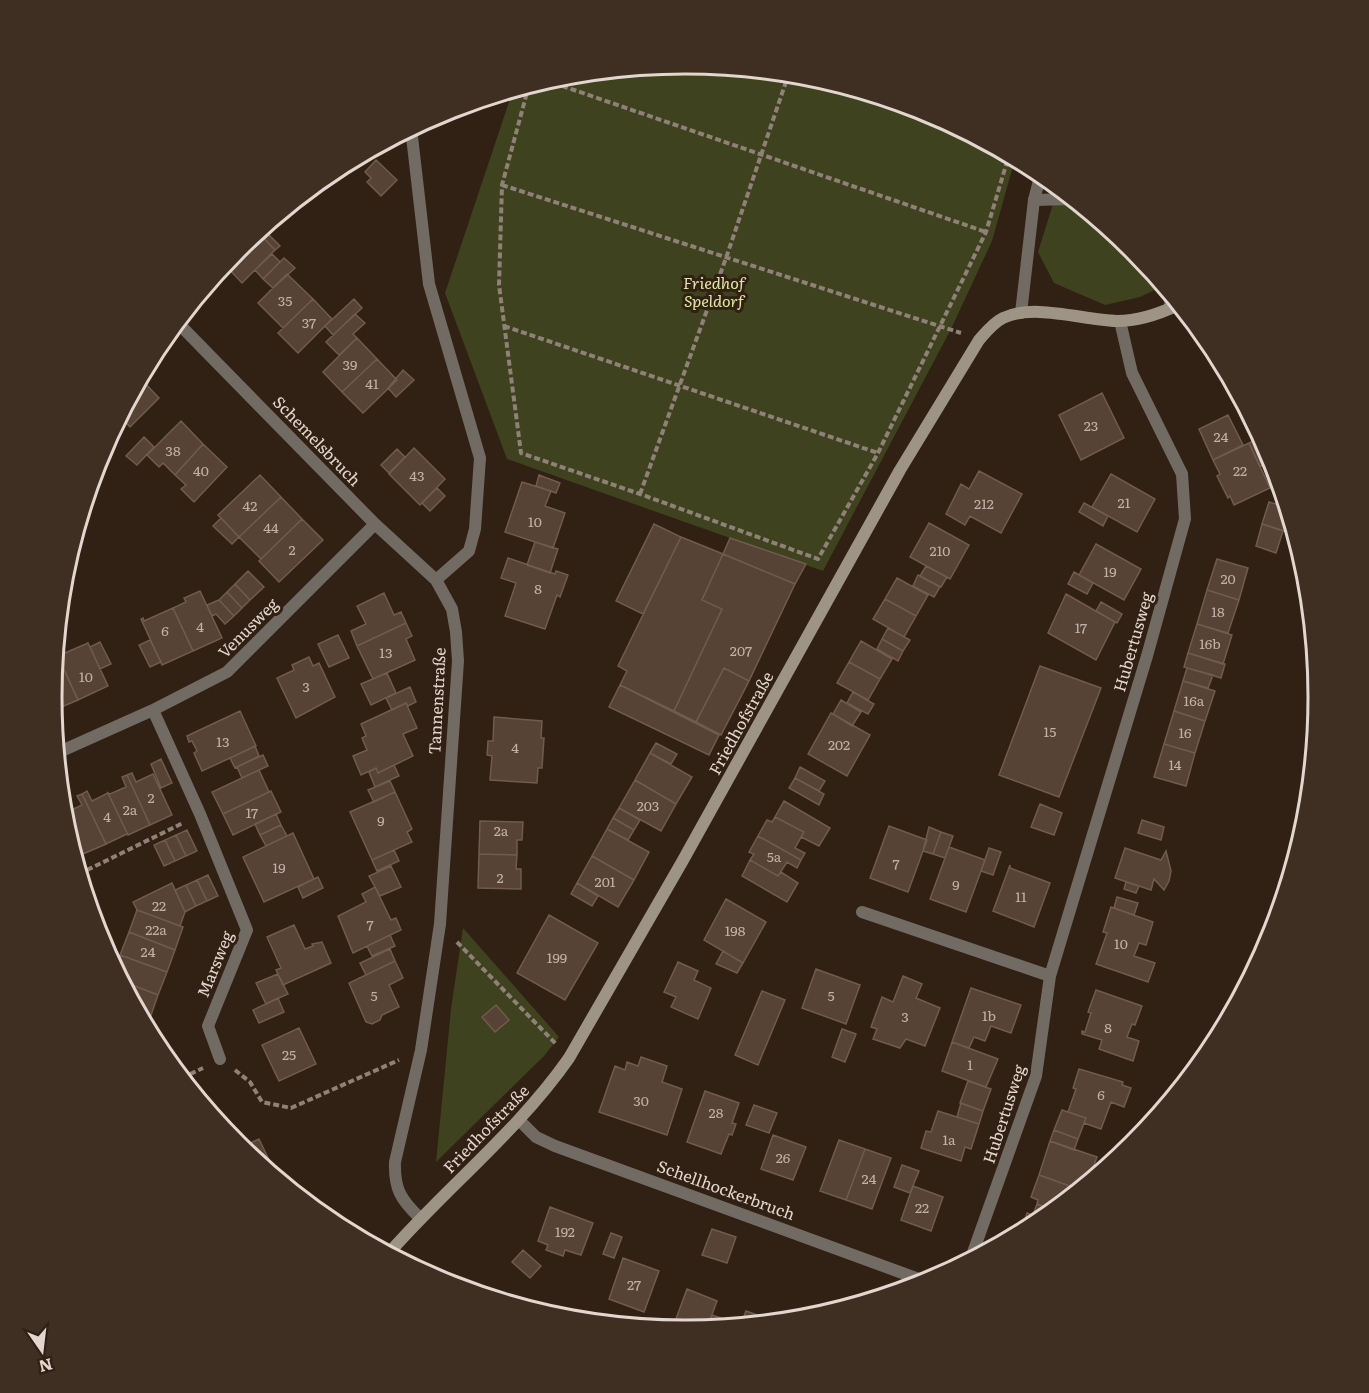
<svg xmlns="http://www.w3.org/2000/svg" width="1369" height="1393" font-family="Literata,serif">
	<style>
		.green { fill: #3f421e }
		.building { fill: #574336; stroke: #705b4e; stroke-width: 1.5 }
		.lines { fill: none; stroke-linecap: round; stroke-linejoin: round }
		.path { stroke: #8f8177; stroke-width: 4; stroke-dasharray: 6 3; stroke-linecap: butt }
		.lane { stroke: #726b63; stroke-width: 12 }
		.street { stroke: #726b63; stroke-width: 12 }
		.secondary { stroke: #9e9486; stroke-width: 12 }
		.labels { text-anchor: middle; stroke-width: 6; stroke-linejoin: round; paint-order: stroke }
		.number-label { font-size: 14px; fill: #bfb1a8 }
		.park-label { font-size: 16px; font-style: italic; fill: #e0e99f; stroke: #312014 }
		.street-label { font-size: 16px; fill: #e2d6ce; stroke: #312014 }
		.rim { fill: none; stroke: #e2d6ce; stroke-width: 3 }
	</style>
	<rect width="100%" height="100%" fill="#312014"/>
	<path class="green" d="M685,63L808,75L927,111L1015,159L992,241L951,329L823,571L507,459L445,293L513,90L561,75Z
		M1058,188L1133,249L1163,286L1140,297L1105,305L1054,283L1038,252Z
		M463,928L559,1037L544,1056L436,1162L451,1009Z"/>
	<path class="building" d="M376,160L397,180L381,196L367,182L371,178L365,172Z
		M262,228L280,246L275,250L257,231Z
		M257,231L275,250L242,283L224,264L237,248Z
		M272,254L280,262L263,279L255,270Z
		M284,258L295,268L273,288L263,279Z
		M287,274L313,299L283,328L258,303Z
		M313,299L332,319L298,353L278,333Z
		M354,299L362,308L333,335L325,326Z
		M355,314L365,323L353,334L357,338L339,355L326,342Z
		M357,338L377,359L342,392L323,372Z
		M377,359L397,380L363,413L342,392Z
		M403,370L414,380L396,397L388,388Z
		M140,378L159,398L130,427L120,416Z
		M1102,393L1124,438L1081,460L1059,415Z
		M1228,415L1243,445L1213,460L1199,429Z
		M181,421L203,444L175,475L163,463L159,467L147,455Z
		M144,437L154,447L137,465L126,456Z
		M1261,437L1272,461L1260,467L1249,443Z
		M1249,443L1270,488L1234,505L1230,496L1228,498L1217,476L1220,474L1213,460Z
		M203,444L227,467L194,502L181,489L186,485L175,475Z
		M414,448L445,479L420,505L389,474Z
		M397,449L405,457L389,473L381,465Z
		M979,471L1022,494L1001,533L970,516L965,525L946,514L961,484L969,489Z
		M1111,474L1155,499L1137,532L1092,507Z
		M260,475L281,497L239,537L218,515Z
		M539,475L560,483L556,493L536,486Z
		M522,482L551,491L545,506L565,513L553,548L505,532Z
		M437,488L445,496L430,511L422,503Z
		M281,497L302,519L261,559L239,537Z
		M1269,502L1286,507L1294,534L1262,524Z
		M1084,503L1108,516L1103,526L1079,512Z
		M221,518L239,537L232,544L213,526Z
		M302,519L323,540L279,582L259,561Z
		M929,523L969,545L950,579L910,557Z
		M654,524L681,537L643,614L616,601Z
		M1262,524L1283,531L1276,553L1256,546Z
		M681,537L723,554L702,600L722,609L674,711L620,685L627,671L618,666Z
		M730,538L806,564L795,584L723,554Z
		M535,542L558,549L550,573L527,565Z
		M1096,544L1141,569L1124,600L1079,575Z
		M723,554L795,584L749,681L724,668L696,722L674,711L722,609L702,600Z
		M508,558L555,574L556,571L568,575L560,597L557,595L545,629L505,616L516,583L501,578Z
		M1217,559L1248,568L1239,600L1207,590Z
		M926,566L947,577L941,587L920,576Z
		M248,571L264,587L250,600L235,584Z
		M1074,572L1093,583L1087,594L1068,584Z
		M918,575L940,587L934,597L913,586Z
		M897,578L928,595L916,616L885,599Z
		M235,584L250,600L242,608L227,592Z
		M1207,590L1239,600L1228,633L1197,624Z
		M200,591L222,638L193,651L173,608L186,602L184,598Z
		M227,592L242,608L234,616L219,600Z
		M384,593L394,615L401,612L406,623L357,646L351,631L366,624L357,606Z
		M1066,594L1115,622L1096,660L1048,633Z
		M885,599L916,616L904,637L873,619Z
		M219,600L234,616L225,624L216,614L212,616L207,605Z
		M1101,602L1122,614L1117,623L1096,611Z
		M173,608L193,651L162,665L141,619L143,618L144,621Z
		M406,623L412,636L406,639L415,660L373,679L357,646Z
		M1197,624L1232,635L1223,664L1188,653Z
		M888,628L910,640L903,651L882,639Z
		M338,635L349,658L329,667L318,644Z
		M882,639L903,651L898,661L877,649Z
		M150,640L161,662L150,667L139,645Z
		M861,641L892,659L880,679L849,662Z
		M100,642L111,664L100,669L90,647Z
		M88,643L108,686L78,700L58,656Z
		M1188,653L1225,664L1221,678L1184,667Z
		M58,657L78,700L52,711L51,696L55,659Z
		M309,657L313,666L319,663L335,697L296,718L277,678L294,670L292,665Z
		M849,662L880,679L868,700L837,683Z
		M1040,666L1101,688L1059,797L999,775Z
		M724,668L749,681L721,735L696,722Z
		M1187,668L1213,675L1208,688L1183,681Z
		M387,673L396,693L371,705L361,684Z
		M1183,681L1215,691L1205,721L1174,711Z
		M620,685L719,735L709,755L609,707Z
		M410,687L416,702L408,706L406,703L392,710L386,698Z
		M853,692L874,704L868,714L847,703Z
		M841,700L861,712L852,726L833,714Z
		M406,703L417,728L403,734L413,756L378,773L376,768L361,775L353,756L367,750L362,738L366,736L361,724Z
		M240,711L256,746L202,771L194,753L197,751L192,741L189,742L187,736Z
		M1174,711L1205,721L1195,753L1164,744Z
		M831,713L870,735L847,776L808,754Z
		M494,717L542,721L541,738H544L542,768H538L537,783L490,780L492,756L487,755L488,741H493Z
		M656,743L677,754L671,764L650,753Z
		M1164,744L1195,753L1186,786L1154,777Z
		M255,746L259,756L235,768L230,758Z
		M650,753L692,777L676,804L635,780Z
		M263,755L268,766L242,778L237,767Z
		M161,759L172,783L161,788L151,764Z
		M394,765L399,776L375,787L369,772L376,768L378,773Z
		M800,767L825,781L819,791L795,778Z
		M259,770L269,792L223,814L212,792Z
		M132,773L136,782L153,774L172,815L150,825L127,775Z
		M127,775L150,825L128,835L108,793L110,794L126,787L122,777Z
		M795,778L824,794L819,805L789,788Z
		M635,780L676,804L661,831L619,808Z
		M390,781L395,792L374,802L368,790Z
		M87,791L92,801L108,793L128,835L127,834L106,844L82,794Z
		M271,791L281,812L233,835L223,814Z
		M395,792L412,829L407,832L412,842L372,860L350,812Z
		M82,794L106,844L83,854L65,813L82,805L77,796Z
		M784,801L830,828L819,846L801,837L804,832L775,817Z
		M1040,804L1062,813L1054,835L1031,827Z
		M619,808L640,820L634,830L613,818Z
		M62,811H64L82,852L74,856Z
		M276,814L281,825L260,835L255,824Z
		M775,817L804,832L795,848L805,853L801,860L758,836L767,820L772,822Z
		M613,818L634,830L628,840L607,829Z
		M1142,820L1164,827L1161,840L1138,833Z
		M480,821L523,822L522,840H517V855L479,854Z
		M281,825L287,836L266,846L260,835Z
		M889,826L927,840L908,892L870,878Z
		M929,827L941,832L933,854L923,851Z
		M607,829L649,852L634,880L592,856Z
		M187,830L197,851L186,856L176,835Z
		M941,832L953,836L945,858L933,854Z
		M293,833L314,879L264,902L243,857Z
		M176,835L186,856L175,861L165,840Z
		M758,836L801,860L797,868L787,862L778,876L750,860L754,854L749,852Z
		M165,840L175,861L164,866L154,845Z
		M949,847L985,860L966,912L930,899Z
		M989,848L1001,852L993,875L981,871Z
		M1125,848L1161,860L1166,851L1171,871L1169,881L1164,890L1154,879L1151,890L1115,878Z
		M394,850L399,861L377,871L372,860Z
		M479,854L517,855L516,869H521V889L478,888Z
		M592,856L634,880L618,907L577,883Z
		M750,860L778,876L781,872L798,883L787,902L742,876Z
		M1010,865V868L1050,883L1034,927L993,911Z
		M391,866L401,887L380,896L369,876Z
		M208,875L218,896L207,901L197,880Z
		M318,877L323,888L303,898L298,887Z
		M197,880L207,901L196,906L186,885Z
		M1126,882L1139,886L1136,893L1124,889Z
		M172,883L185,912L180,926L137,910L133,902Z
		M577,883L598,896L592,906L571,894Z
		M186,885L196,906L185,912L175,890Z
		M375,887L391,920L396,918L401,930L353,953L338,916L366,902L362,894Z
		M1117,897L1138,903L1134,915L1114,908Z
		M726,899L766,922L743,963L704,940Z
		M1111,907L1153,922L1146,945L1139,943L1134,956L1155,963L1148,982L1096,964L1107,933L1103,932Z
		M137,910L183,927L175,950L129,932Z
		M549,915L598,943L565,1000L517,973Z
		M294,925L305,949L313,946L312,944L322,942L331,963L283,985L276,970L281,968L267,937Z
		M129,932L175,950L167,972L120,955Z
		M390,935L395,946L372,956L367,946Z
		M390,949L395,961L366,975L360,963Z
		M723,951L743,963L737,973L716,964Z
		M120,955L167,972L158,995L122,981L115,969Z
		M395,961L403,978L389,985L399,1007L382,1015L380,1020L372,1024L366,1022L349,983Z
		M678,962L698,971L694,980L711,988L698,1019L671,1007L676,997L664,992Z
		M816,969L860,985L846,1024L802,1008Z
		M278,974L288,994L266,1004L256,983Z
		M903,976L922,984L916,998L940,1008L925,1046L906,1039L900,1048L873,1039L877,1029L871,1027L882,997L893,1002Z
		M122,981L158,995L150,1018L139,1014Z
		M971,988L1021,1005L1011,1033L991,1026L985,1041L974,1037L969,1048L952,1042Z
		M1096,990L1142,1006L1135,1025L1132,1024L1127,1037L1139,1041L1133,1061L1099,1049L1102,1040L1082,1034V1031L1085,1032L1091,1013L1088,1012Z
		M762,991L785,1000L758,1065L735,1055Z
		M278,998L284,1012L259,1023L253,1010Z
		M496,1005L509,1020L495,1032L482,1017Z
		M299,1028L316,1064L279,1081L262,1045Z
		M842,1029L856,1034L845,1062L832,1057Z
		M952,1042L998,1059L986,1087L942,1071Z
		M641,1057L667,1066L662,1082L682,1089L667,1135L599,1112L615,1066L625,1070L627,1062L638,1066Z
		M1079,1069L1123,1082L1122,1085L1131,1088L1124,1107L1111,1102L1101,1129L1084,1123L1086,1118L1068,1112L1076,1089L1073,1088Z
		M968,1081L991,1089L983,1111L960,1103Z
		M705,1091L739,1103L732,1123L736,1124L732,1135L729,1134L721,1154L687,1142Z
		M961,1103L983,1111L979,1124L957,1117Z
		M754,1105L777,1113L769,1133L746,1125Z
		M1062,1110L1086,1118L1078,1139L1054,1130Z
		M938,1111L979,1124L971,1149L965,1147L961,1161L921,1148L926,1131L931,1132Z
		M1054,1130L1078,1139L1074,1150L1050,1141Z
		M773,1135L806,1147L793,1180L761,1169Z
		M259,1139L269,1160L261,1164L240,1148Z
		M839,1140L865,1149L846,1200L820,1191Z
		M1050,1141L1097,1157L1088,1181L1078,1189L1039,1175Z
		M865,1149L891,1158L872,1209L846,1200Z
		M902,1165L919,1171L910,1193L894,1187Z
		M1039,1175L1078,1189L1053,1210L1037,1204L1038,1200L1031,1197Z
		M913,1186L943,1197L931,1231L901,1220Z
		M1037,1204L1053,1210L1042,1218L1033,1215Z
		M550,1207L593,1223L581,1255L565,1250L563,1256L546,1250L548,1245L538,1241Z
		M1027,1213L1042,1218L1021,1232Z
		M712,1229L736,1237L727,1263L702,1255Z
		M611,1233L622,1237L614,1258L603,1254Z
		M523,1250L541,1266L530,1278L512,1262Z
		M623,1258L659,1271L644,1312L609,1299Z
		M687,1289L717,1301L707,1328L688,1330L674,1324Z
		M746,1311L763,1317L761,1322L741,1324Z
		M712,1315L738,1324V1325L707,1328Z"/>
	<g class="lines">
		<path class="path" d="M545,80L986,232
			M529,85L502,185L499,285L521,453L640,494L818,559L878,453L986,232L1009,155
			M502,185L961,333
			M504,326L878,453
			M640,494L726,258L789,73
			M79,874L183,823
			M457,942L556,1044
			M235,1070L250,1082L262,1102L291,1108L399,1060
			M182,1078L203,1068"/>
		<path class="lane" d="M1034,200L1072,199
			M1169,293L1171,308"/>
		<path class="street" d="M411,128L429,284L480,458L475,529L469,551L436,580
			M1021,313L1034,200L1041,173
			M177,322L375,524L436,580L452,609L456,632L458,661L440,924L421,1050L395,1162C394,1189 401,1200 420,1218
			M153,710L200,814L247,930L208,1026L220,1059
			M57,753L153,710L227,672L375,524
			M862,912L1050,976
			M519,1120L536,1137L555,1146L927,1282
			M971,1258L1036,1076L1050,976L1147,656L1185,519L1182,474L1132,373L1120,321"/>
		<path class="secondary" d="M389,1253C447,1187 518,1131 569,1058L682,862L900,470L979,340C986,332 993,323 1003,318C1033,303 1083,320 1117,321C1139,321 1159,314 1178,305"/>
	</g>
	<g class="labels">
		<g class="number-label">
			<text x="285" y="306">35</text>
			<text x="309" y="328">37</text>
			<text x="350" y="370">39</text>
			<text x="372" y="389">41</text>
			<text x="1091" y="431">23</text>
			<text x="1221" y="442">24</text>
			<text x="173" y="456">38</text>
			<text x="201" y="476">40</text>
			<text x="1240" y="476">22</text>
			<text x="417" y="481">43</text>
			<text x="1124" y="508">21</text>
			<text x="984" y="509">212</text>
			<text x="250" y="511">42</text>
			<text x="535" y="527">10</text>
			<text x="271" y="533">44</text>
			<text x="292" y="555">2</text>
			<text x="940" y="556">210</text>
			<text x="1110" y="577">19</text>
			<text x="1228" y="584">20</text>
			<text x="538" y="594">8</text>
			<text x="1218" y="617">18</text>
			<text x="200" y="632">4</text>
			<text x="1081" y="633">17</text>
			<text x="165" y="636">6</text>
			<text x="1210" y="649">16b</text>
			<text x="741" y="656">207</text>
			<text x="386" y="658">13</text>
			<text x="86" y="682">10</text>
			<text x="306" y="692">3</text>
			<text x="1194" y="706">16a</text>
			<text x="1050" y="737">15</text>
			<text x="1185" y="738">16</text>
			<text x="223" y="747">13</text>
			<text x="839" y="750">202</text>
			<text x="515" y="753">4</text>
			<text x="1175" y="770">14</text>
			<text x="151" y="803">2</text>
			<text x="648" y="811">203</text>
			<text x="130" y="815">2a</text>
			<text x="252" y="818">17</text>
			<text x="107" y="822">4</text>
			<text x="381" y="826">9</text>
			<text x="501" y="836">2a</text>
			<text x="774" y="862">5a</text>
			<text x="896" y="869">7</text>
			<text x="279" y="873">19</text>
			<text x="500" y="883">2</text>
			<text x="605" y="887">201</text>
			<text x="956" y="890">9</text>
			<text x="1021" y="902">11</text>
			<text x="159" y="911">22</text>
			<text x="370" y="930">7</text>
			<text x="156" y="935">22a</text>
			<text x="735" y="936">198</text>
			<text x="1121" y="949">10</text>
			<text x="148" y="957">24</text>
			<text x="557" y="963">199</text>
			<text x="374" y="1001">5</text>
			<text x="831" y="1001">5</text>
			<text x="989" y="1021">1b</text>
			<text x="905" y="1022">3</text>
			<text x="1108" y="1033">8</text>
			<text x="289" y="1060">25</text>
			<text x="970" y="1070">1</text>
			<text x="1101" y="1100">6</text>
			<text x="641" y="1106">30</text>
			<text x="716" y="1118">28</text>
			<text x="949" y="1145">1a</text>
			<text x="783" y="1163">26</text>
			<text x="869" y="1184">24</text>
			<text x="922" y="1213">22</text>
			<text x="565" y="1237">192</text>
			<text x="634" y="1290">27</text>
		</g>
		<g class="park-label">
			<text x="714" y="289">Friedhof<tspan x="714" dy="18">Speldorf</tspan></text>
		</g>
		<g class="street-label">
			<text transform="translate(317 441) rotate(46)" y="6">Schemelsbruch</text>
			<text transform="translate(248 628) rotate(-45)" y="6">Venusweg</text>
			<text transform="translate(1133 642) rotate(-74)" y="6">Hubertusweg</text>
			<text transform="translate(437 701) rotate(-87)" y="6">Tannenstraße</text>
			<text transform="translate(741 723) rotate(-61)" y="6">Friedhofstraße</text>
			<text transform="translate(215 964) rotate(-68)" y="6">Marsweg</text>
			<text transform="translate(1004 1114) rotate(-72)" y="6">Hubertusweg</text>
			<text transform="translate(486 1129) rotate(-46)" y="6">Friedhofstraße</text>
			<text transform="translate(726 1190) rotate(20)" y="6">Schellhockerbruch</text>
		</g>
	</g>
	<path d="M0 0H1369V1393H0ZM62 697a623 623 0 1 1 1246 0a623 623 0 1 1-1246 0Z" fill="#3f2f23" fill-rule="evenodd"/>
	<path class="rim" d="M62 697a623 623 0 1 1 1246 0a623 623 0 1 1-1246 0Z"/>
	<g transform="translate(42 1351) rotate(166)" stroke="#312014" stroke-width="4.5" paint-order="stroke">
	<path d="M0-4.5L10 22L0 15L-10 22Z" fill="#e2d6ce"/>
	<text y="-9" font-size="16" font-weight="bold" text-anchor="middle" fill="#e2d6ce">N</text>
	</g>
</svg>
